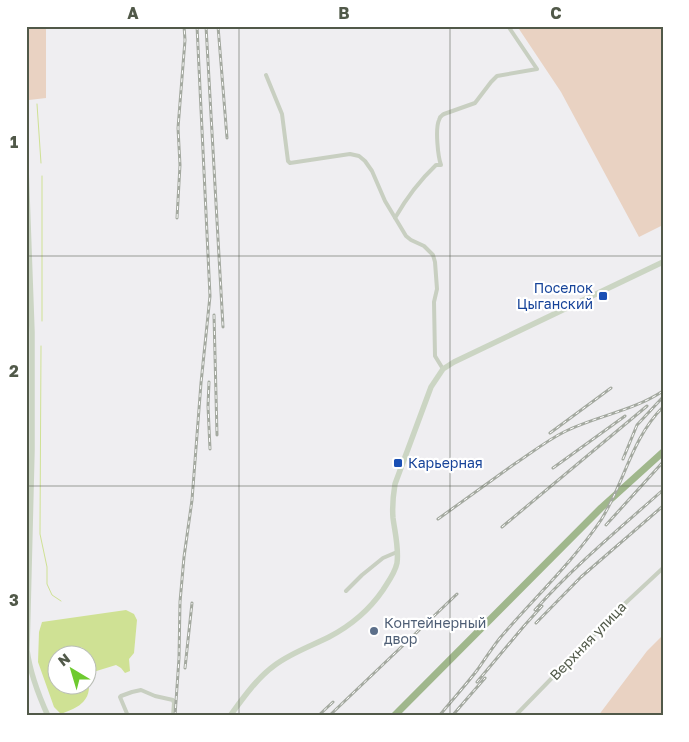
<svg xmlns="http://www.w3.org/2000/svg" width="689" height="742" font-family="'Golos Text',sans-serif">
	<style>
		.green { fill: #e9d2c2 }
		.water { fill: #cfe194; fill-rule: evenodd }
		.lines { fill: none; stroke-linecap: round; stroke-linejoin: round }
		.stream { stroke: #cfe194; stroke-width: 1 }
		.street { stroke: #c8cfc1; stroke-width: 4 }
		.secondary { stroke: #cbd5c3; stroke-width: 5.5 }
		.highway { stroke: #a0b78c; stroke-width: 7 }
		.rail-casing { stroke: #a4a9a0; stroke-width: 3 }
		.rail { stroke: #fff; stroke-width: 1; stroke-dasharray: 4; stroke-linecap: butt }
		.grid { fill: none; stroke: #515949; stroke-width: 1; stroke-opacity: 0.55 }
		.transit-dot { fill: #1a4fb4; stroke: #fff; stroke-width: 2 }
		.service-dot { fill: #5c6f8a; stroke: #fff; stroke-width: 2 }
		.labels { text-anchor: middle; stroke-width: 4.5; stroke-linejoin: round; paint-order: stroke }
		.transit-label { font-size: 14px; fill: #164399; stroke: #fff; text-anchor: end }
		.service-label { font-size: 14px; fill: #4e5e75; stroke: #fff; text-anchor: start }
		.street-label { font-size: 14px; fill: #515949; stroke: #fff }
		.neatline { fill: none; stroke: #515949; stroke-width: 2 }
		.grid-label { font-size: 16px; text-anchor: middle; font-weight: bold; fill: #515949 }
	</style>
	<rect width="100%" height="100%" fill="#efeef1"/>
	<path class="green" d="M26,26H46V98L29,100Z
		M517,26H663V225L639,237L561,92Z
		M663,635V716H598L647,651Z"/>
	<path class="water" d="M126,610L134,614L137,620L134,653L129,659L130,671L125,673L121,668L116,665L90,673C87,678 89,682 89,688C88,704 74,709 61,714L54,707L38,662L39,632L42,622ZM58,654H88V684H58Z"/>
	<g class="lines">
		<path class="stream" d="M37,104L41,163
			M42,321V176
			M41,346L40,534L47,567V584L52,595L61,601"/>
		<path class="street" d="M266,75L282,114L288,161L290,163L350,154L359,156L365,161L372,171L385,201L406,236L411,240L424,246L433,255L435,262L437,289L434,302L435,356L443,369
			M395,218C407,197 418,182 436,165H441C438,157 435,129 439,120C440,116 441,116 444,114L475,103L491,82L497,76L537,69L508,26
			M346,591L362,575L383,558L397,552
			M128,716L120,697L121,696L132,692L141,690L155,696L173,700L174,703L173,716
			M515,716L618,610L663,568"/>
		<path class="secondary" d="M26,167L32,332V450L27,650C30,673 38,694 48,716
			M230,716C243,698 257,678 275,665C291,653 311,646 329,637C350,626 370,609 383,590C388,582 395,573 397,563C399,548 395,533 393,518C392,506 393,496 395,484L431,387L443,369L454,362L663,262"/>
		<path class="highway" d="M394,716L601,508L663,452"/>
		<defs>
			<path id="rail" d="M206,26L223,327
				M218,26L227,138
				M177,218L180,165L178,128L185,40L184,26
				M214,315L217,435
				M209,382L208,406L210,449
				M550,433L611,388
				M623,459L637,425L663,397
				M553,468L625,416
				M438,519C463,501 488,483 513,465C530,454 546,441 564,432C596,416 633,411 663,391
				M606,525L663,462
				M502,527L647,406
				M535,610C574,566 619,529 663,490
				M536,623L581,577L663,506
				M185,668L192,603
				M477,682L524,626L542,606
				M175,716L179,658L180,602L184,557L192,500L201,383L210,296L197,26
				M318,716L333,702
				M329,716L457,594
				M439,716C452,700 466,685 478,669C485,659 492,648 500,638C533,599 572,563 601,520C624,484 631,439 663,407
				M452,716L485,678"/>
		</defs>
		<use href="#rail" class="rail-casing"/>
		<use href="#rail" class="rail"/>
	</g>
	<path class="grid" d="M239,26V716M450,26V716M26,256H663M26,486H663"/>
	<g class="transit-dot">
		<rect x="598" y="291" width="10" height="10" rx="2.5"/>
		<rect x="393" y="458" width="10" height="10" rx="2.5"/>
	</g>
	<circle class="service-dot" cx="374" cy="631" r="5"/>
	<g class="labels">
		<g class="transit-label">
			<text x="593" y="293">Поселок<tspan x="593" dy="16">Цыганский</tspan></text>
			<text x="408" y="468" text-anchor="start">Карьерная</text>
		</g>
		<g class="service-label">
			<text x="384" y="628">Контейнерный<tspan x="384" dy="16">двор</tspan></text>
		</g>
		<g class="street-label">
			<text transform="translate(588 641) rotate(-46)" y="5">Верхняя улица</text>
		</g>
	</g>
	<rect width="689" height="742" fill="none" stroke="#ffffff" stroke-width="55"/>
	<g transform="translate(72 670) rotate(322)"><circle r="24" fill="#ffffff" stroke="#b9bdb6"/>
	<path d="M0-4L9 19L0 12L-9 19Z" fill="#6eca2f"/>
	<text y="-8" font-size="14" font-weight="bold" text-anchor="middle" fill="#515949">N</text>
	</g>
	<rect x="28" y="28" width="634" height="686" class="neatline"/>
	<g class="grid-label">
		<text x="133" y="19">A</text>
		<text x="344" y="19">B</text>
		<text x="556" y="19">C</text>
		<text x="14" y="148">1</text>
		<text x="14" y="377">2</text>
		<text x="14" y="606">3</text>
	</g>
</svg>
